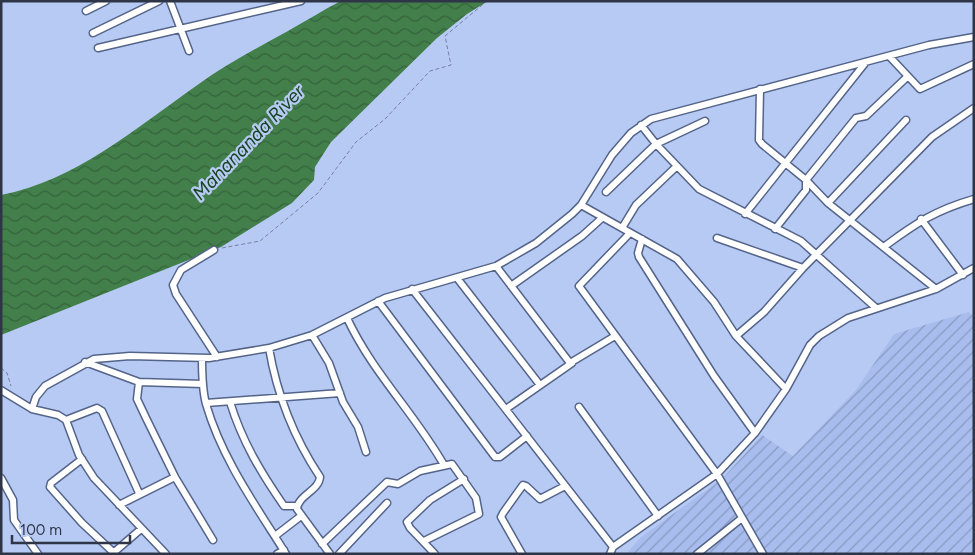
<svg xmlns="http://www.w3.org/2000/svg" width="975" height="555" font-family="Figtree,sans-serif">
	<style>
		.industrial { fill: url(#industrial-furrows) }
		.water { fill: url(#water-waves) }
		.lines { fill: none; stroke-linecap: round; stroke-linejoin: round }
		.minor-casing { stroke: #546489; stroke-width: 9 }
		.path { stroke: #74829f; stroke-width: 1; stroke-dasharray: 4 2.5; stroke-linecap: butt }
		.minor { stroke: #fff; stroke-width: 6 }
		.labels { text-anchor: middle; stroke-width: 4.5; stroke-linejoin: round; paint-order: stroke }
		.water-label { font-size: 19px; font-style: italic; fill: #184520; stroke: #b7caf4 }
	</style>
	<defs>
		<pattern id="industrial-furrows" width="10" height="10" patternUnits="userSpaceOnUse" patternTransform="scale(1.25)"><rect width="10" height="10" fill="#a8bded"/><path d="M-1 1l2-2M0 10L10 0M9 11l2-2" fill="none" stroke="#899ac2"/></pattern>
		<pattern id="water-waves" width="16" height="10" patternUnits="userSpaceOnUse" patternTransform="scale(1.25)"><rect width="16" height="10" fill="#427f4a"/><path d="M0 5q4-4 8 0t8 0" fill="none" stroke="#35633d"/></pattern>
	</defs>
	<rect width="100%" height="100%" fill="#b7caf4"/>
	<path class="industrial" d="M969,312L974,317V554H626L641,537L722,479L762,435L793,456L856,390L894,334Z"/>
	<path class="water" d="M341,1H488L467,14L437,38L331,142L315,167L314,180L292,203L221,247L1,335V195C75,181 136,128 196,86C225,65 257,48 288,31C306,21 323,10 341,1Z"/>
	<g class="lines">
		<defs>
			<path id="minor" d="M170,1L189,51
				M86,11L106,1
				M93,33L159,1
				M98,48L301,1
				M889,56L920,89L974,64
				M760,89L759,140L762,144L806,180L828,203L936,289
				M641,125L656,144L699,189L801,241L876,308
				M606,192L656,144L705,121
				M828,203L906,120
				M581,205L677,259L714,302L736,336L786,389
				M745,214L866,62
				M921,219L963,275
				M622,228L636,205L677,166
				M775,229L806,190V180L856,118L866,116L907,77
				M630,233L579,286L717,474L763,554
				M717,238L803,268
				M642,239L638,253L639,257L714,376L755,433
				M885,246C916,223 936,210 974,199
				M214,250L181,270L173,285L176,294L217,357
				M496,266L570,363L615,336
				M457,278L540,385
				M511,286L582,236L602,218
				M412,289L613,547
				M378,301L495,457H500L527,436
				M347,318C372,372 415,414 444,465
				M312,335L329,363L343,402L358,427L366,452
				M736,336L764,312L803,268L932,137L974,108
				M269,348C277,395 294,438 320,477C319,491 298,495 297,509L330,554
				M202,358C202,373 202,389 206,404C222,459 256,506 286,554
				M85,362L139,382L203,384
				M139,382L137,399L146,418L175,477L213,540
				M1,390L32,409
				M230,402C242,441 261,473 284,506H297
				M206,403L340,393
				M579,407L658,516
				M506,409L572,363
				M66,420L97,408L102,411L139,493
				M82,459L51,483L50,487L82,523L113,552
				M1,478L13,500L14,520L38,554
				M119,505L175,477
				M275,536L301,516
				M322,544L387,482L398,484L420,471L452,464L476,498L479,514L424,541
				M112,554L141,529
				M166,554L94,478L79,455L66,420L58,415L32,409L36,397L45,386L94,359L130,356L209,358L269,348L312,335L385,298L496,266L536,243L572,214L581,205L612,155L631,133L651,119L929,45L974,37
				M277,554L284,550
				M339,554L387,503
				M435,554L410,528L407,522L430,500L464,479
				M522,554L501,517L503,513L523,485L526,486L540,499L565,486
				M610,554L613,547L717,474L755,433L786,389L810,345L819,336L848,318L936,289L974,268
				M697,554L742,518"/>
		</defs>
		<use href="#minor" class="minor-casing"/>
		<path class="path" d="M222,248L260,241L318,193L356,142L385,119L430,71L451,65L445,36L487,1
			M1,368L7,373L11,386"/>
		<use href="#minor" class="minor"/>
	</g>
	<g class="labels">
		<g class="water-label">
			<text transform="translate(248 142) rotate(-46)" y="7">Mahananda River</text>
		</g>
	</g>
	<rect width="975" height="555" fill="none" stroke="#2e3546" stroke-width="5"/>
	<path d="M12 535v8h118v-8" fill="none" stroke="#2e3546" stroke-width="2.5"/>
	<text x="20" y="535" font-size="15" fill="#2e3546" stroke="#b7caf4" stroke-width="4" paint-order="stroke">100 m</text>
</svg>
